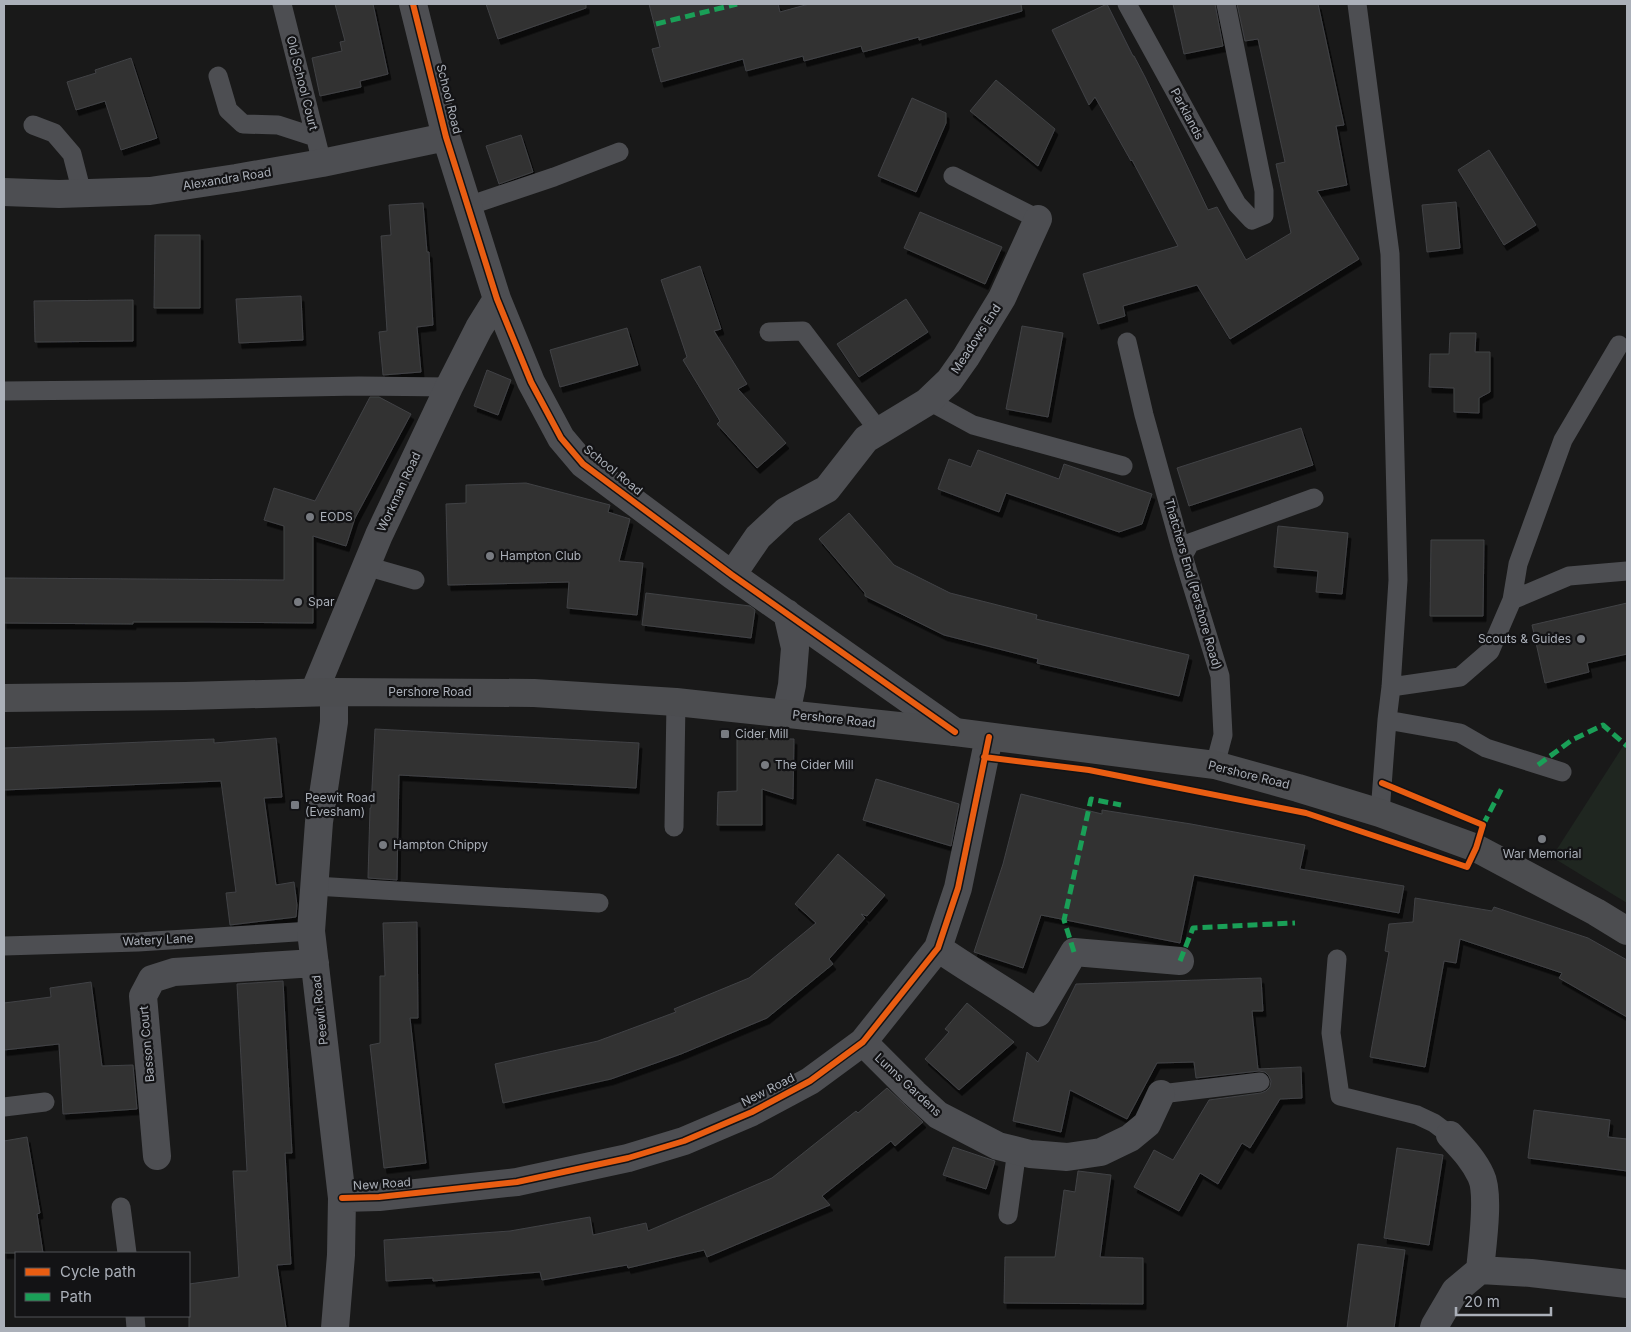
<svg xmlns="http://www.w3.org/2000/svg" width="1631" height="1332" font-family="Inter,sans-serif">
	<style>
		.green { fill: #1f2620 }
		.building { fill: #323233; stroke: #414245; filter: url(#shadow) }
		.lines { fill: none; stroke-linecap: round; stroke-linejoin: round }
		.lane { stroke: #4d4e52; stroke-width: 19 }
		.street { stroke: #4d4e52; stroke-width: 28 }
		.secondary { stroke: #4c4d50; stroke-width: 28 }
		.quiet { stroke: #1a9f57; stroke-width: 5; stroke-dasharray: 10 5; stroke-linecap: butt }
		.cycleway-casing { stroke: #131315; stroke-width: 9 }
		.cycleway { stroke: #e95d12; stroke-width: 6 }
		.poi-dot { fill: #787b81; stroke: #131315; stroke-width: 2 }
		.labels { text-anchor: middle; stroke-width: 4.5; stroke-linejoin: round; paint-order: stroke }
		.street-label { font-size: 12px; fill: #abb0b9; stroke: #131315 }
		.poi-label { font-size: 12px; fill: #abb0b9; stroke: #131315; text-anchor: start }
	</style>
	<defs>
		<filter id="shadow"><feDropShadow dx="3" dy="5.5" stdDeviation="0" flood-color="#0009"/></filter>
	</defs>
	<rect width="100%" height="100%" fill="#191919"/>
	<path class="green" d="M1627,740V903L1552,857Z"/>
	<path class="building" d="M335,4H373L388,74L360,81L361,87L320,96L312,58L342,51L340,42L345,41Z
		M486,4H586V8L498,39Z
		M649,4H778L780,12L809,4H1021L1022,11L919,40V37L863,52L861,46L804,61L803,56L746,71L743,59L661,82L652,49L660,47Z
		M1107,4L1133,56H1134L1145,77L1208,210L1217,207L1246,260L1291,233L1276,164L1285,162L1258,39L1245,41L1237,4H1318L1344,125L1336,126L1347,185L1317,191L1359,259L1230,339L1197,285L1123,306L1125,316L1098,324L1083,274L1178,246L1132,160L1131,161L1095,97L1089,105L1052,30Z
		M1173,4H1215L1223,46L1184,54Z
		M131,58L157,138L121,150L105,101L76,110L67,82L96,73L95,70Z
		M996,80L1055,129L1038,166L970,111Z
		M912,98L946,113V123L916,192L878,176Z
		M521,135L533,172L499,184L486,146Z
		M1489,150L1536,225L1504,245L1458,170Z
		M1456,202L1460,248L1427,252L1422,205Z
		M423,203L427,252H429L433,325L417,327L421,372L383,375L379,332L387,331L381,236L391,235L389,205Z
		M920,212L1002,247L985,284L904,248Z
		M155,235H200V308H154Z
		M700,266L721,329L714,331L747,384L738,389L786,443L757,468L717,424L720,421L683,360L687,357L661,280Z
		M301,296L303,340L239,343L236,299Z
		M906,299L928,332L859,377L837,344Z
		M133,300V341L35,342L34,301Z
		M1022,326L1063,333L1048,417L1006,409Z
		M627,328L638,365L560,387L550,350Z
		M1450,333H1476L1475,352H1490V392L1479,398V413L1454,412V388L1429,387L1430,354H1449Z
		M487,370L511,380L498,415L474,406Z
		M370,397H379L411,414L355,518L346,546L313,536V623L204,622H133V624L4,623V578L284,580V526L264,520L274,488L315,501Z
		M1301,428L1313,465L1189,506L1177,468Z
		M978,450L1059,479L1064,464L1152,494L1142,524L1119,532L1006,493L999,512L938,489L949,459L971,467Z
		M526,483L610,505L608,512L630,519L619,561L643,563L637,615L567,608L569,582L448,585L446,504L466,503V485Z
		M849,513L894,565L950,593L1037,615L1036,619L1189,655L1179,696L1037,663L1038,659L944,635L865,596V593L819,539Z
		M1278,526L1348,533L1342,594L1316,592L1318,571L1274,567Z
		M1431,540H1484L1483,616H1430Z
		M646,593L750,606L755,610L751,638L642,625Z
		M1627,603V654L1587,663L1589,672L1545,683L1532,625Z
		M375,729L639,743L636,788L399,775L397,880L368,878L370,808H371Z
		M276,738L282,797L264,798L276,885L294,882L297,905L296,917L230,925L226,893L236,892L221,781L4,790V748L214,739V743Z
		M737,738L794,739L793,799L762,789V825H717L718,792L737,791Z
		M876,779L959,804L951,846L863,820Z
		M1021,794L1102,814V810L1191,824L1305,845L1300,869L1404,886L1399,913L1194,875L1180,943L1041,915L1023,968L974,952L1003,864Z
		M838,854L885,895L867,916L861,914L865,918L829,959L833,964L767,1018L681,1054L611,1079L503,1103L495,1064L598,1041L676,1012L674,1009L749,978L816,923L795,904Z
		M1415,898L1492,911L1494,907L1588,938L1627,960V1017L1559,978L1562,973L1460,939L1456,963L1444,961L1425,1067L1370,1057L1389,952L1385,951L1389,924L1413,922Z
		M417,922L418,1018H410L426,1163L384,1168L370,1045L380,1043V976H385L383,923Z
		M1261,978L1263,1011H1252L1258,1069L1301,1067L1302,1098L1280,1099L1250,1148L1242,1143L1218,1184L1200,1173L1179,1211L1134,1187L1154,1150L1173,1160L1209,1100L1261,1093L1266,1091L1270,1087L1271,1081L1269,1076L1265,1072L1259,1071L1196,1078L1194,1062L1157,1063L1127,1119L1070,1090L1061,1132L1013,1121L1027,1052L1038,1062L1076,984Z
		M283,981L292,1153H285L291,1264L277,1265L286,1328H189V1284L239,1277L233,1171H247L237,984Z
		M91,982L102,1066L133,1065L137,1109L63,1114L59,1044L4,1050V1003L51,997L50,988Z
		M967,1003L1014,1042L959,1090L925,1059L949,1032L945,1029Z
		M887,1088L923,1122L895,1146L891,1141L822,1196L830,1205L707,1257L704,1250L628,1268L627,1265L542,1280L540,1272L433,1281V1278L386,1281L384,1240L510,1231L590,1217L593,1235L646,1223L648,1231L772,1178L856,1111L858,1113Z
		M1534,1110L1610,1120L1608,1137L1627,1139V1171L1528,1158Z
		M27,1137L40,1213L37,1214L43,1253H4V1141Z
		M953,1147L995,1161L986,1189L943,1175Z
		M1397,1148L1443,1155L1429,1245L1384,1238Z
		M1078,1171L1111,1175L1100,1257L1143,1258V1304L1004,1303L1005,1257H1055L1064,1190L1075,1192Z
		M1358,1244L1405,1250L1394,1328H1347Z"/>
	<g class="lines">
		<path class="lane" d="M282,4L322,163
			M1127,4L1237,204L1252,220L1264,215V191L1226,4
			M1357,4L1390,254L1398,580L1391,687L1387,720L1380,813
			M218,76L228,110L243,124L278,125L315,137
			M33,125L54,133L72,154L82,193
			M953,176L1038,219
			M468,206L554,177L619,152
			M769,332L803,331L879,431
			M1127,342L1144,415L1183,556L1220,676L1223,735L1215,765
			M4,391L199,389L359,386L449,387
			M929,401L973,425L1123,466
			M1183,556L1190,543L1314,498
			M366,566L415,580
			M1512,600L1518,564L1563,440L1619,345
			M1391,687L1460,677L1490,651L1512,600L1569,576L1627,571
			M1387,720L1460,733L1486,748L1562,772
			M674,827L676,702
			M315,886L599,903
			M4,946L138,942L311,931
			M1337,959L1331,1033L1340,1096L1417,1115L1434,1123L1450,1135
			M1161,1094L1260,1082
			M4,1107L45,1102
			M121,1207L127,1253
			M1008,1215L1017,1150
			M135,1316L136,1328"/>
		<path class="street" d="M413,4L446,137L497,299L531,382L561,438L583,464L732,575L955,732
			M4,192L59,194L150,191L236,178L322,163L446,137
			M732,575L758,537L786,511L827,489L866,439L927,402L949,381L966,357L1002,298L1038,219
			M314,692L379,535L449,387L479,328L497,299
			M334,692V722L319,822L311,931L342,1198L341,1255L335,1328
			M786,714L792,685L795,648L787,613
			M938,948C971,971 1005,990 1038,1013L1074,952L1180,961
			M863,1042L914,1093L938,1115L998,1146L1030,1154L1067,1157L1101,1152L1130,1138L1147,1124L1161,1094
			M1450,1135C1462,1148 1474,1160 1481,1176C1490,1194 1482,1248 1480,1270
			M157,1156L143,996L152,979L174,972L315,963
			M342,1198L379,1197L517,1182L628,1158L684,1141L752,1112L810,1081L863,1042L938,948L958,888L989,737
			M1434,1328L1435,1325L1455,1291L1480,1270L1531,1273L1627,1284"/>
		<path class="secondary" d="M4,698L185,696L334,692L534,693L676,702L955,732L1215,765L1298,788L1380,813L1476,848L1596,912L1627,931"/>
		<path class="quiet" d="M656,24L737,4
			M1538,765L1572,740L1603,725L1627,746
			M1483,825L1503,786
			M1074,952L1064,920L1091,799L1121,805
			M1180,961L1193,928L1295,923"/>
		<defs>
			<path id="cycleway" d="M413,4L446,137L497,299L531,382L561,438L583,464L732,575L955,732
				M984,757L1089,770L1306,813L1467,867L1476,848L1483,825L1382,783
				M342,1198L379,1197L517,1182L628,1158L684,1141L752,1112L810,1081L863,1042L938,948L958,888L989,737"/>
		</defs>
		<use href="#cycleway" class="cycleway-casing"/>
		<use href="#cycleway" class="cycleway"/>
	</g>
	<g class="poi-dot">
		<circle cx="310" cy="517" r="5"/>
		<circle cx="490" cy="556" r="5"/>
		<circle cx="298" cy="602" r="5"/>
		<circle cx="1581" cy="639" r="5"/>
		<rect x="720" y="729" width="10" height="10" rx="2.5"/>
		<circle cx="765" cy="765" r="5"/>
		<rect x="290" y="800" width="10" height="10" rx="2.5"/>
		<circle cx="1542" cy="839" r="5"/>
		<circle cx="383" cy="845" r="5"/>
	</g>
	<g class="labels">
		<g class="street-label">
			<text transform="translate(302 83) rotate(76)" y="4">Old School Court</text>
			<text transform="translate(449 99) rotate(76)" y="4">School Road</text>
			<text transform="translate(1187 114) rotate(62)" y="4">Parklands</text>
			<text transform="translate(227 179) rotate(-9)" y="4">Alexandra Road</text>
			<text transform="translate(976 339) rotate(-57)" y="4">Meadows End</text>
			<text transform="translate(613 470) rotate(39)" y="4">School Road</text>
			<text transform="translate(399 492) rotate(-65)" y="4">Workman Road</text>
			<text transform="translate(1193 584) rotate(74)" y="4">Thatchers End (Pershore Road)</text>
			<text x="430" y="696">Pershore Road</text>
			<text transform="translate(834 719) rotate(6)" y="4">Pershore Road</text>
			<text transform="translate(1249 775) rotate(14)" y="4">Pershore Road</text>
			<text transform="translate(158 940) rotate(-3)" y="4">Watery Lane</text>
			<text transform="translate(320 1010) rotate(-96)" y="4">Peewit Road</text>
			<text transform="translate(147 1044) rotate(-95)" y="4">Basson Court</text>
			<text transform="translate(908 1085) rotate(43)" y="4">Lunns Gardens</text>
			<text transform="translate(768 1090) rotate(-27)" y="4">New Road</text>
			<text transform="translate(382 1184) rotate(-4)" y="4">New Road</text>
		</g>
		<g class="poi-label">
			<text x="320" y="521">EODS</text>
			<text x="500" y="560">Hampton Club</text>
			<text x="308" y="606">Spar</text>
			<text x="1571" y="643" text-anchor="end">Scouts &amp; Guides</text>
			<text x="735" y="738">Cider Mill</text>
			<text x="775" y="769">The Cider Mill</text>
			<text x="305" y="802">Peewit Road<tspan x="305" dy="14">(Evesham)</tspan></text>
			<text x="393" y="849">Hampton Chippy</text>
			<text x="1542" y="858" text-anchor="middle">War Memorial</text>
		</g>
	</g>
	<rect width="1631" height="1332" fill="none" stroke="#abb0b9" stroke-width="10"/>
	<rect x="15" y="1252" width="175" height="65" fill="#131315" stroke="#505257"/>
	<rect x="25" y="1268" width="25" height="8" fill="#e95d12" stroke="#505257"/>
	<text x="60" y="1277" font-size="15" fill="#abb0b9">Cycle path</text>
	<rect x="25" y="1293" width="25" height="8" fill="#1a9f57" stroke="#505257"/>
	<text x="60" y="1302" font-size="15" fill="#abb0b9">Path</text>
	<path d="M1456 1307v8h95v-8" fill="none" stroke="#abb0b9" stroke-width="2.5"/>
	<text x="1464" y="1307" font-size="15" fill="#abb0b9" stroke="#131315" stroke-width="4" paint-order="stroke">20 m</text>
</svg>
